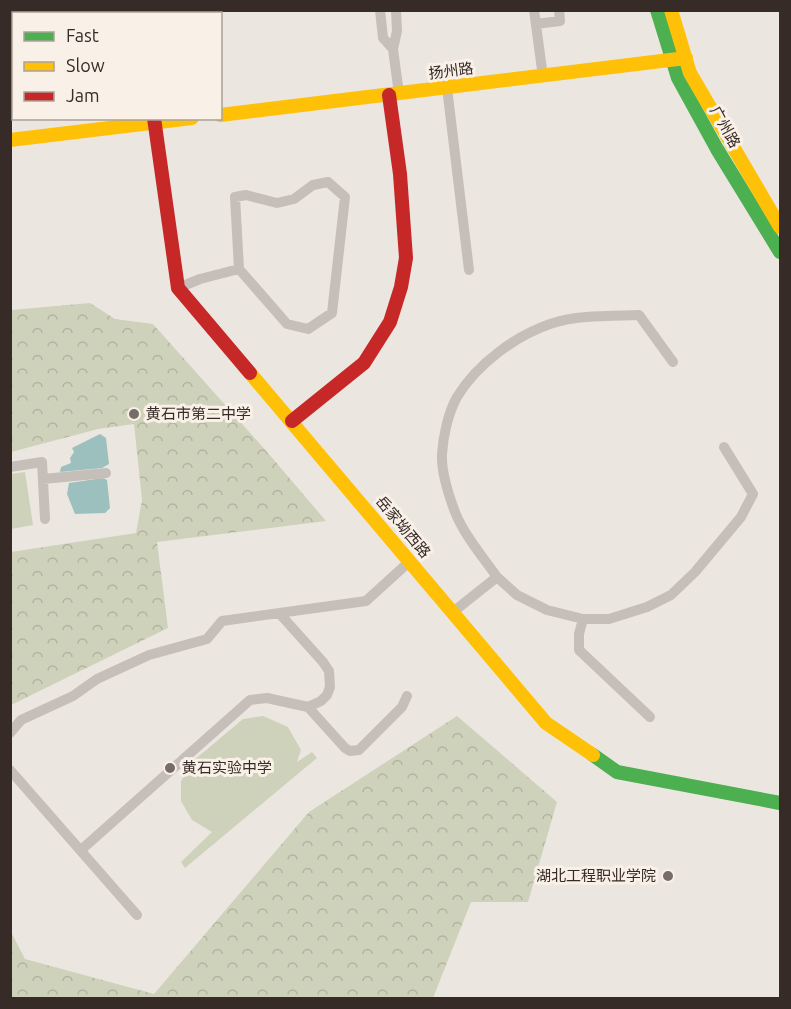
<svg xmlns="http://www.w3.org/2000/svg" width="791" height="1009" font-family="Ubuntu,'Noto Sans SC',sans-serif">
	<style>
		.forest { fill: url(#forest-crowns) }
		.pitch { fill: #ced2ba }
		.water { fill: #9cc0bd }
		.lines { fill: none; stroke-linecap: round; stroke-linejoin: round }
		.street { stroke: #c5beb9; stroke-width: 10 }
		.fast { stroke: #4caf50; stroke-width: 14 }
		.slow { stroke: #ffc107; stroke-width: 14 }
		.jam { stroke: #c62828; stroke-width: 14 }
		.poi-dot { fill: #766c68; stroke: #f9f0e7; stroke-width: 2 }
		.labels { text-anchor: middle; stroke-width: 6; stroke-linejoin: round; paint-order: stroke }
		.street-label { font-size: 15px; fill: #362b27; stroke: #f9f0e7 }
		.poi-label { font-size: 15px; fill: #362b27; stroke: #f9f0e7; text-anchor: start }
	</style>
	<defs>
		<pattern id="forest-crowns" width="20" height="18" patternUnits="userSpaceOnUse" patternTransform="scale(1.5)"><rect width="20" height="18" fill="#ced2ba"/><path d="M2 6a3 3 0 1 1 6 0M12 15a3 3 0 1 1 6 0" fill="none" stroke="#b2b4a0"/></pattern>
	</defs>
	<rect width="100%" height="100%" fill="#ece6e0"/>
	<path class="forest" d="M90,303L115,319L153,324L268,453L326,521L157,542L168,628L11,705V552L136,533L142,500L134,424L98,429L11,452V310Z
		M457,716L557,802L528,902H471L433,998H11V932L25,959L154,994L309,812Z"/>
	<path class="pitch" d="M25,472L33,525L11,529V474Z
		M263,716L288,727L301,750L297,762L312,752L317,758L185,868L181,862L212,832L192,820L181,801V781L193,761L243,719Z"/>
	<path class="water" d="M100,434L106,438L109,464L102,468L60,472L61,467L71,463L70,458L74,452L72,448Z
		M103,478L107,480L110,508L105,513L75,514L67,494L69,483Z"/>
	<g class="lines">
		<path class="street" d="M380,10L383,38L393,49
			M396,10L397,31L393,49L399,94
			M534,10L543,77
			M47,14L77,10
			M10,17H14
			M536,24L560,21L559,10
			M447,88L469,270
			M178,288L200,279L239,269L287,324L308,329L332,313L345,197L328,182L313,185L294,199L277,203L246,195L235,197L239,269
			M10,467L42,462L45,519
			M43,479L106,473
			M497,577L517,595L547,610L583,619H609L647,607L671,595L695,572L741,517L753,494L724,447
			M453,612L497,577C483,557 464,535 455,512C449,496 441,472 442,454C443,437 448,413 457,397C477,364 516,335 553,323C576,315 614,316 639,315L673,362
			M583,619L579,634V650L650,717
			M308,707L345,748L350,751L359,750L402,707L407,696
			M10,733L21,720L73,696L97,679L149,655L207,639L222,621L366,601L410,561
			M10,770L137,915
			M81,850L250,700L267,698L308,707L321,701L327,695L330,687L329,671L323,662L279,613"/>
		<path class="fast" d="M657,10L678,78L717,149L780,252
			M593,755L617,772L780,803"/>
		<path class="slow" d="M671,10L690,73L780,227
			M220,115L686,58
			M10,140L192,118
			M250,373L546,723L593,755"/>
		<path class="jam" d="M141,10L142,14
			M154,118L178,288L250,373
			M292,421L364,363L390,322L401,287L406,258L400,174L389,95"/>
	</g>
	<g class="poi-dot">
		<circle cx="134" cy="414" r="6"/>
		<circle cx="170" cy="768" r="6"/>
		<circle cx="668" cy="876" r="6"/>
	</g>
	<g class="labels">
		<g class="street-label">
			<text transform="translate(451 71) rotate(-7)" y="5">扬州路</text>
			<text transform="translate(725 127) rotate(61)" y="5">广州路</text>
			<text transform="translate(403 527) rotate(50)" y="5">岳家坳西路</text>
		</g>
		<g class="poi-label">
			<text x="146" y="419">黄石市第二中学</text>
			<text x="182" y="773">黄石实验中学</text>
			<text x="656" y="881" text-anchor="end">湖北工程职业学院</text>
		</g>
	</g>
	<rect width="791" height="1009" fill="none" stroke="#362b27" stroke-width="24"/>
	<rect x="12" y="12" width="210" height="108" fill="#f9f0e7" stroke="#aba19a" stroke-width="1.5"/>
	<rect x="24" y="32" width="30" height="9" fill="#4caf50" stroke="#aba19a" stroke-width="1.5"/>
	<text x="66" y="42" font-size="18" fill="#362b27">Fast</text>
	<rect x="24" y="62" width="30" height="9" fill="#ffc107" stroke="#aba19a" stroke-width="1.5"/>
	<text x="66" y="72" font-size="18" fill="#362b27">Slow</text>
	<rect x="24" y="92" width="30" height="9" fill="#c62828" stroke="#aba19a" stroke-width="1.5"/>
	<text x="66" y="102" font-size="18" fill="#362b27">Jam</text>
</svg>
